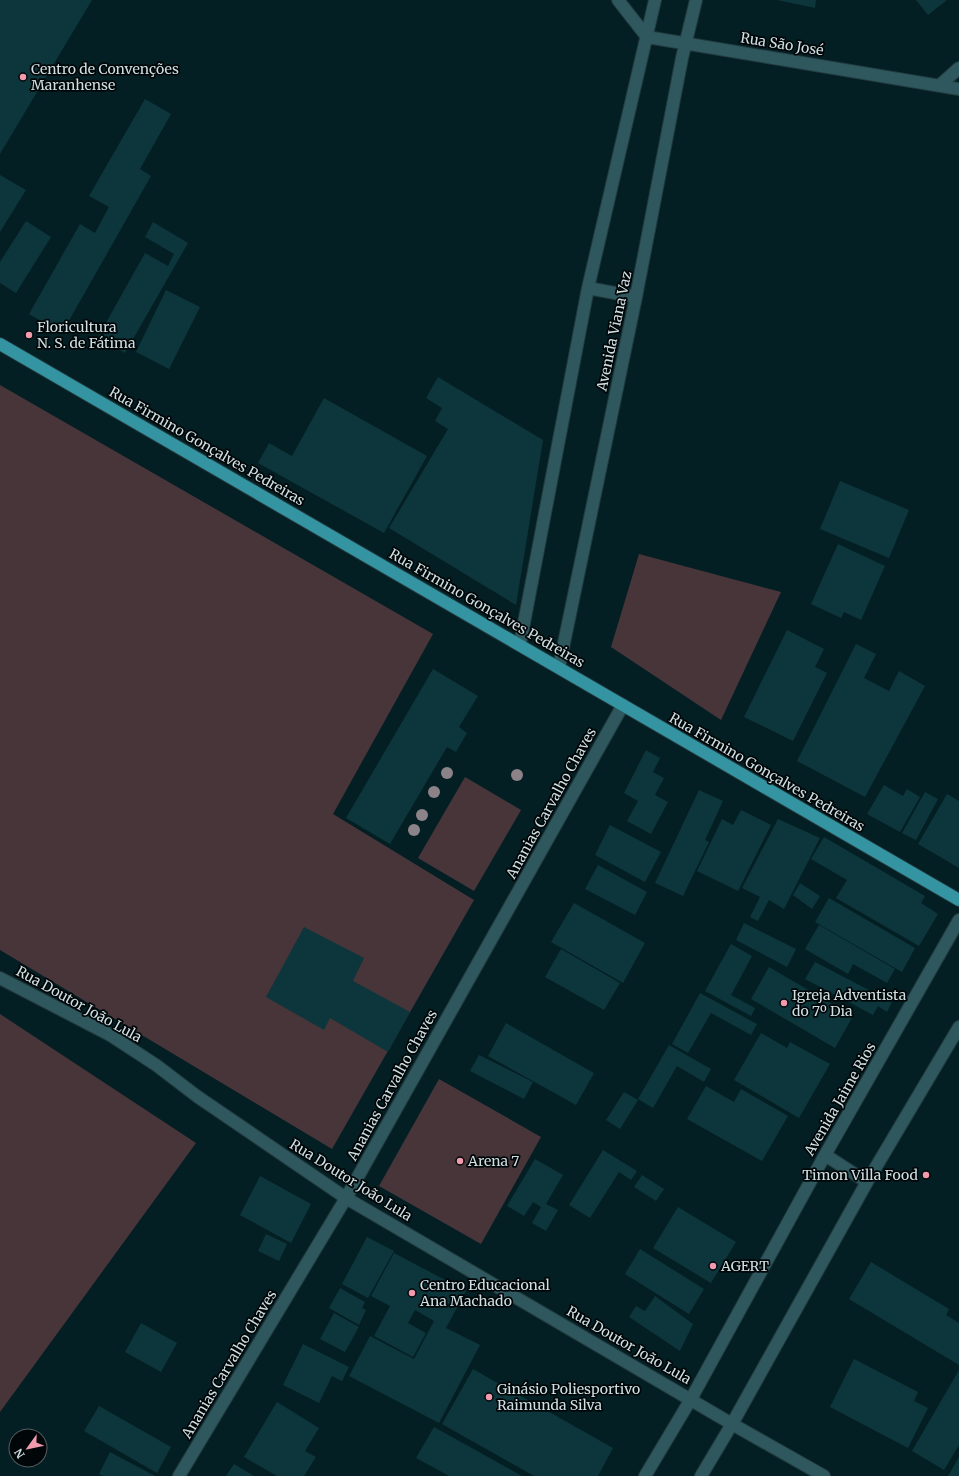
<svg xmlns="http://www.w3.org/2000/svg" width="959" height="1476" font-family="Merriweather,serif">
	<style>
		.green { fill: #483539 }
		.building { fill: #0c363b }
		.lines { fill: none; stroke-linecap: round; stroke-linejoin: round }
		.minor-casing { stroke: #213a3e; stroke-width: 14 }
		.major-casing { stroke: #213a3e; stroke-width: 14 }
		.minor { stroke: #2e575e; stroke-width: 12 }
		.major { stroke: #3594a2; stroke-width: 12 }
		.tree { fill: #8c8389 }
		.poi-dot { fill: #f29aae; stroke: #010709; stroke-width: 1.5 }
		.labels { text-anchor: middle; stroke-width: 3.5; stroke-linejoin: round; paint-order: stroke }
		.street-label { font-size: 14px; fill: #d0dfe2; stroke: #010709 }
		.poi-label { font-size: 14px; fill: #d0dfe2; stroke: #010709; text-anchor: start }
	</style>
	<rect width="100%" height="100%" fill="#041f23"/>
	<path class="green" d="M0,385L433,634L333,814L474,900L332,1149L0,950Z
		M639,554L781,592L721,720L611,647Z
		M465,777L521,810L474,891L418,858Z
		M0,1014L196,1143L0,1412Z
		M439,1079L541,1137L481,1244L379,1186Z"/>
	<path class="building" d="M0,0H92L0,154Z
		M777,0H816L815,8Z
		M916,0H947L928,15Z
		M145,99L171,114L140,169L151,176L62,333L29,314L80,224L95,233L109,207L89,196Z
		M0,175L26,190L0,232Z
		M26,221L51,237L16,293L0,283V262Z
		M153,222L188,243L125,353L98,337L145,253L168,266L174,254L145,237Z
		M166,290L200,307L169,369L136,352Z
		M438,377L543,440L516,605L389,528L448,429L435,421L442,408L426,398Z
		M324,398L427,456L384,533L258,463L269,443L292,456Z
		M840,481L909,510L889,558L820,529Z
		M838,544L885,566L861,620L844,612L841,618L811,604Z
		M787,630L824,649L815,667L827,673L793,741L744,717Z
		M856,644L876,654L864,678L889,691L899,671L925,686L865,797L797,761Z
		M433,669L478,696L459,727L467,733L456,752L447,747L390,844L346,818Z
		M646,750L660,758L653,772L664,778L655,795L668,802L651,834L627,821L638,801L624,793Z
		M884,785L903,796L907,789L920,797L900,832L867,814Z
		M699,790L723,801L705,840L709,842L683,896L655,883Z
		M925,792L938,799L916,840L902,833Z
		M947,794L959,801V868L918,844Z
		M741,810L771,825L738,891L697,871L722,819L733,825Z
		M778,819L820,838L784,909L769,900L758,921L750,917L760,897L742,888Z
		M610,825L661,852L645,882L595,855Z
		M824,837L925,896L921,903L938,914L919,946L836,898L847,880L811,859Z
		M598,865L647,892L635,915L585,889Z
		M800,883L820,896L812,909L793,895Z
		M829,898L915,948L902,972L815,922Z
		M574,903L645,943L623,983L551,942Z
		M744,923L796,949L787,967L736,940Z
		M819,925L895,969L887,983L853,964L848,974L805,949Z
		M304,927L364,958L353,981L410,1012L388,1052L330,1018L324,1030L266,997Z
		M731,944L752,956L731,995L755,1008L751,1016L705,991Z
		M561,949L620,983L604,1010L545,977Z
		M815,962L892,1002L887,1012L878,1006L873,1015L805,979Z
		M769,967L853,1016L835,1048L751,999Z
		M700,993L757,1024L751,1035L711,1013L688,1053L672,1044Z
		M506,1023L594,1073L576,1105L488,1056Z
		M761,1033L787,1048L790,1042L830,1064L799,1118L734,1080Z
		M669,1045L711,1069L704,1082L677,1066L653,1108L638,1099Z
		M479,1055L533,1082L524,1099L470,1071Z
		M706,1086L734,1102L741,1089L788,1116L762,1161L687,1119Z
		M624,1092L638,1100L620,1129L606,1120Z
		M603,1150L637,1171L631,1180L619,1172L590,1218L569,1205Z
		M535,1159L563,1175L546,1204L558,1210L546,1231L532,1223L541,1207L533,1202L524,1216L507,1206Z
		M642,1175L664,1189L656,1201L634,1187Z
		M260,1176L311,1204L291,1243L240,1215Z
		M678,1207L736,1242L711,1283L653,1248Z
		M266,1234L287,1244L279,1261L258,1251Z
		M367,1237L394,1251L368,1298L342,1284Z
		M640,1249L704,1289L689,1314L625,1274Z
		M394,1253L466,1291L446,1328L480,1345L439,1423L349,1376L370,1336L414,1359L434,1321L415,1310L408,1323L426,1333L413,1357L374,1336L390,1306L371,1296Z
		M871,1262L949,1309L946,1315L959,1323V1365L849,1299Z
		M340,1288L365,1302L362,1308L366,1310L359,1325L329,1308Z
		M655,1296L693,1324L680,1351L629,1317L636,1306L645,1311Z
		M334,1313L359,1327L345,1352L320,1339Z
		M141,1323L177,1343L161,1372L125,1352Z
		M303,1344L349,1367L342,1381L332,1376L319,1403L283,1385Z
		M854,1359L918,1392L914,1401L928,1408L908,1448L830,1407Z
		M473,1369L613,1448L598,1476H534L442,1424Z
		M959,1370V1445L944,1470L912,1451Z
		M277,1402L319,1428L305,1451L316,1457L304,1476H277L244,1457Z
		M99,1406L171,1447L157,1473L84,1431Z
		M434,1427L522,1476H449L416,1458Z
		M110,1452L155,1476H103L99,1474Z
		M959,1457V1476H948Z
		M234,1464L254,1476H226Z"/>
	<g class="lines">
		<defs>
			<path id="minor" d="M618,0L647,37L959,89
				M940,85L959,68
				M588,288L636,297
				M520,644L588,288L655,0
				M559,667L636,297L682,58L696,0
				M0,978L110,1035L156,1065L198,1097L346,1198L732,1424L824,1476
				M825,1155L867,1182
				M179,1476L346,1198L623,705
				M645,1476L691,1399L825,1155L959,920
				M701,1476L732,1424L867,1182L959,1027"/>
			<path id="major" d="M0,344L959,900"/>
		</defs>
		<use href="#minor" class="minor-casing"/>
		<use href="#major" class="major-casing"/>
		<use href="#minor" class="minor"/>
		<use href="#major" class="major"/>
	</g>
	<g class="tree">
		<circle cx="447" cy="773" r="6"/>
		<circle cx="517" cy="775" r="6"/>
		<circle cx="434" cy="792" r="6"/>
		<circle cx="422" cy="815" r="6"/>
		<circle cx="414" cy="830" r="6"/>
	</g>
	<g class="poi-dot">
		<circle cx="23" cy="77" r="4"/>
		<circle cx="29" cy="335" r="4"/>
		<circle cx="784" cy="1003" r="4"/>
		<circle cx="460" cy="1161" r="4"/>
		<circle cx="926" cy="1175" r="4"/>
		<circle cx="713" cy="1266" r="4"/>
		<circle cx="412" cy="1293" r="4"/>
		<circle cx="489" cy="1397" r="4"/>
	</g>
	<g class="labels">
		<g class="street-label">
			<text transform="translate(782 44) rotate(9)" y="5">Rua São José</text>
			<text transform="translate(614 331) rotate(-78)" y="5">Avenida Viana Vaz</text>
			<text transform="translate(207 446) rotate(30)" y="5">Rua Firmino Gonçalves Pedreiras</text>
			<text transform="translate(487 608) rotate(30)" y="5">Rua Firmino Gonçalves Pedreiras</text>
			<text transform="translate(767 772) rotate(30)" y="5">Rua Firmino Gonçalves Pedreiras</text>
			<text transform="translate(551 803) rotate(-61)" y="5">Ananias Carvalho Chaves</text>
			<text transform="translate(79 1004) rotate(29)" y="5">Rua Doutor João Lula</text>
			<text transform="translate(392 1085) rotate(-61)" y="5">Ananias Carvalho Chaves</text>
			<text transform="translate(840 1099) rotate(-60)" y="5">Avenida Jaime Rios</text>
			<text transform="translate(351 1180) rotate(32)" y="5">Rua Doutor João Lula</text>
			<text transform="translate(629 1345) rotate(30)" y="5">Rua Doutor João Lula</text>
			<text transform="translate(229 1364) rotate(-59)" y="5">Ananias Carvalho Chaves</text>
		</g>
		<g class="poi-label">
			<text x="31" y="74">Centro de Convenções<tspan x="31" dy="16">Maranhense</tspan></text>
			<text x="37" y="332">Floricultura<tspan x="37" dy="16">N. S. de Fátima</tspan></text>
			<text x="792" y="1000">Igreja Adventista<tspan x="792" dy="16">do 7º Dia</tspan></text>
			<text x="468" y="1166">Arena 7</text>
			<text x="918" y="1180" text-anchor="end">Timon Villa Food</text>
			<text x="721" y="1271">AGERT</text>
			<text x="420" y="1290">Centro Educacional<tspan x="420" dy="16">Ana Machado</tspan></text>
			<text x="497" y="1394">Ginásio Poliesportivo<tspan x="497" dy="16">Raimunda Silva</tspan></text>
		</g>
	</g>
	<g transform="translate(28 1448) rotate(237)"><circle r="19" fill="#010709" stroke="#545d60"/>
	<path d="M0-3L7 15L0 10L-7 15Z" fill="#f29aae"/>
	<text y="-6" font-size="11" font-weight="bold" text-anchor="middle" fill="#d0dfe2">N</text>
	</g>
</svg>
